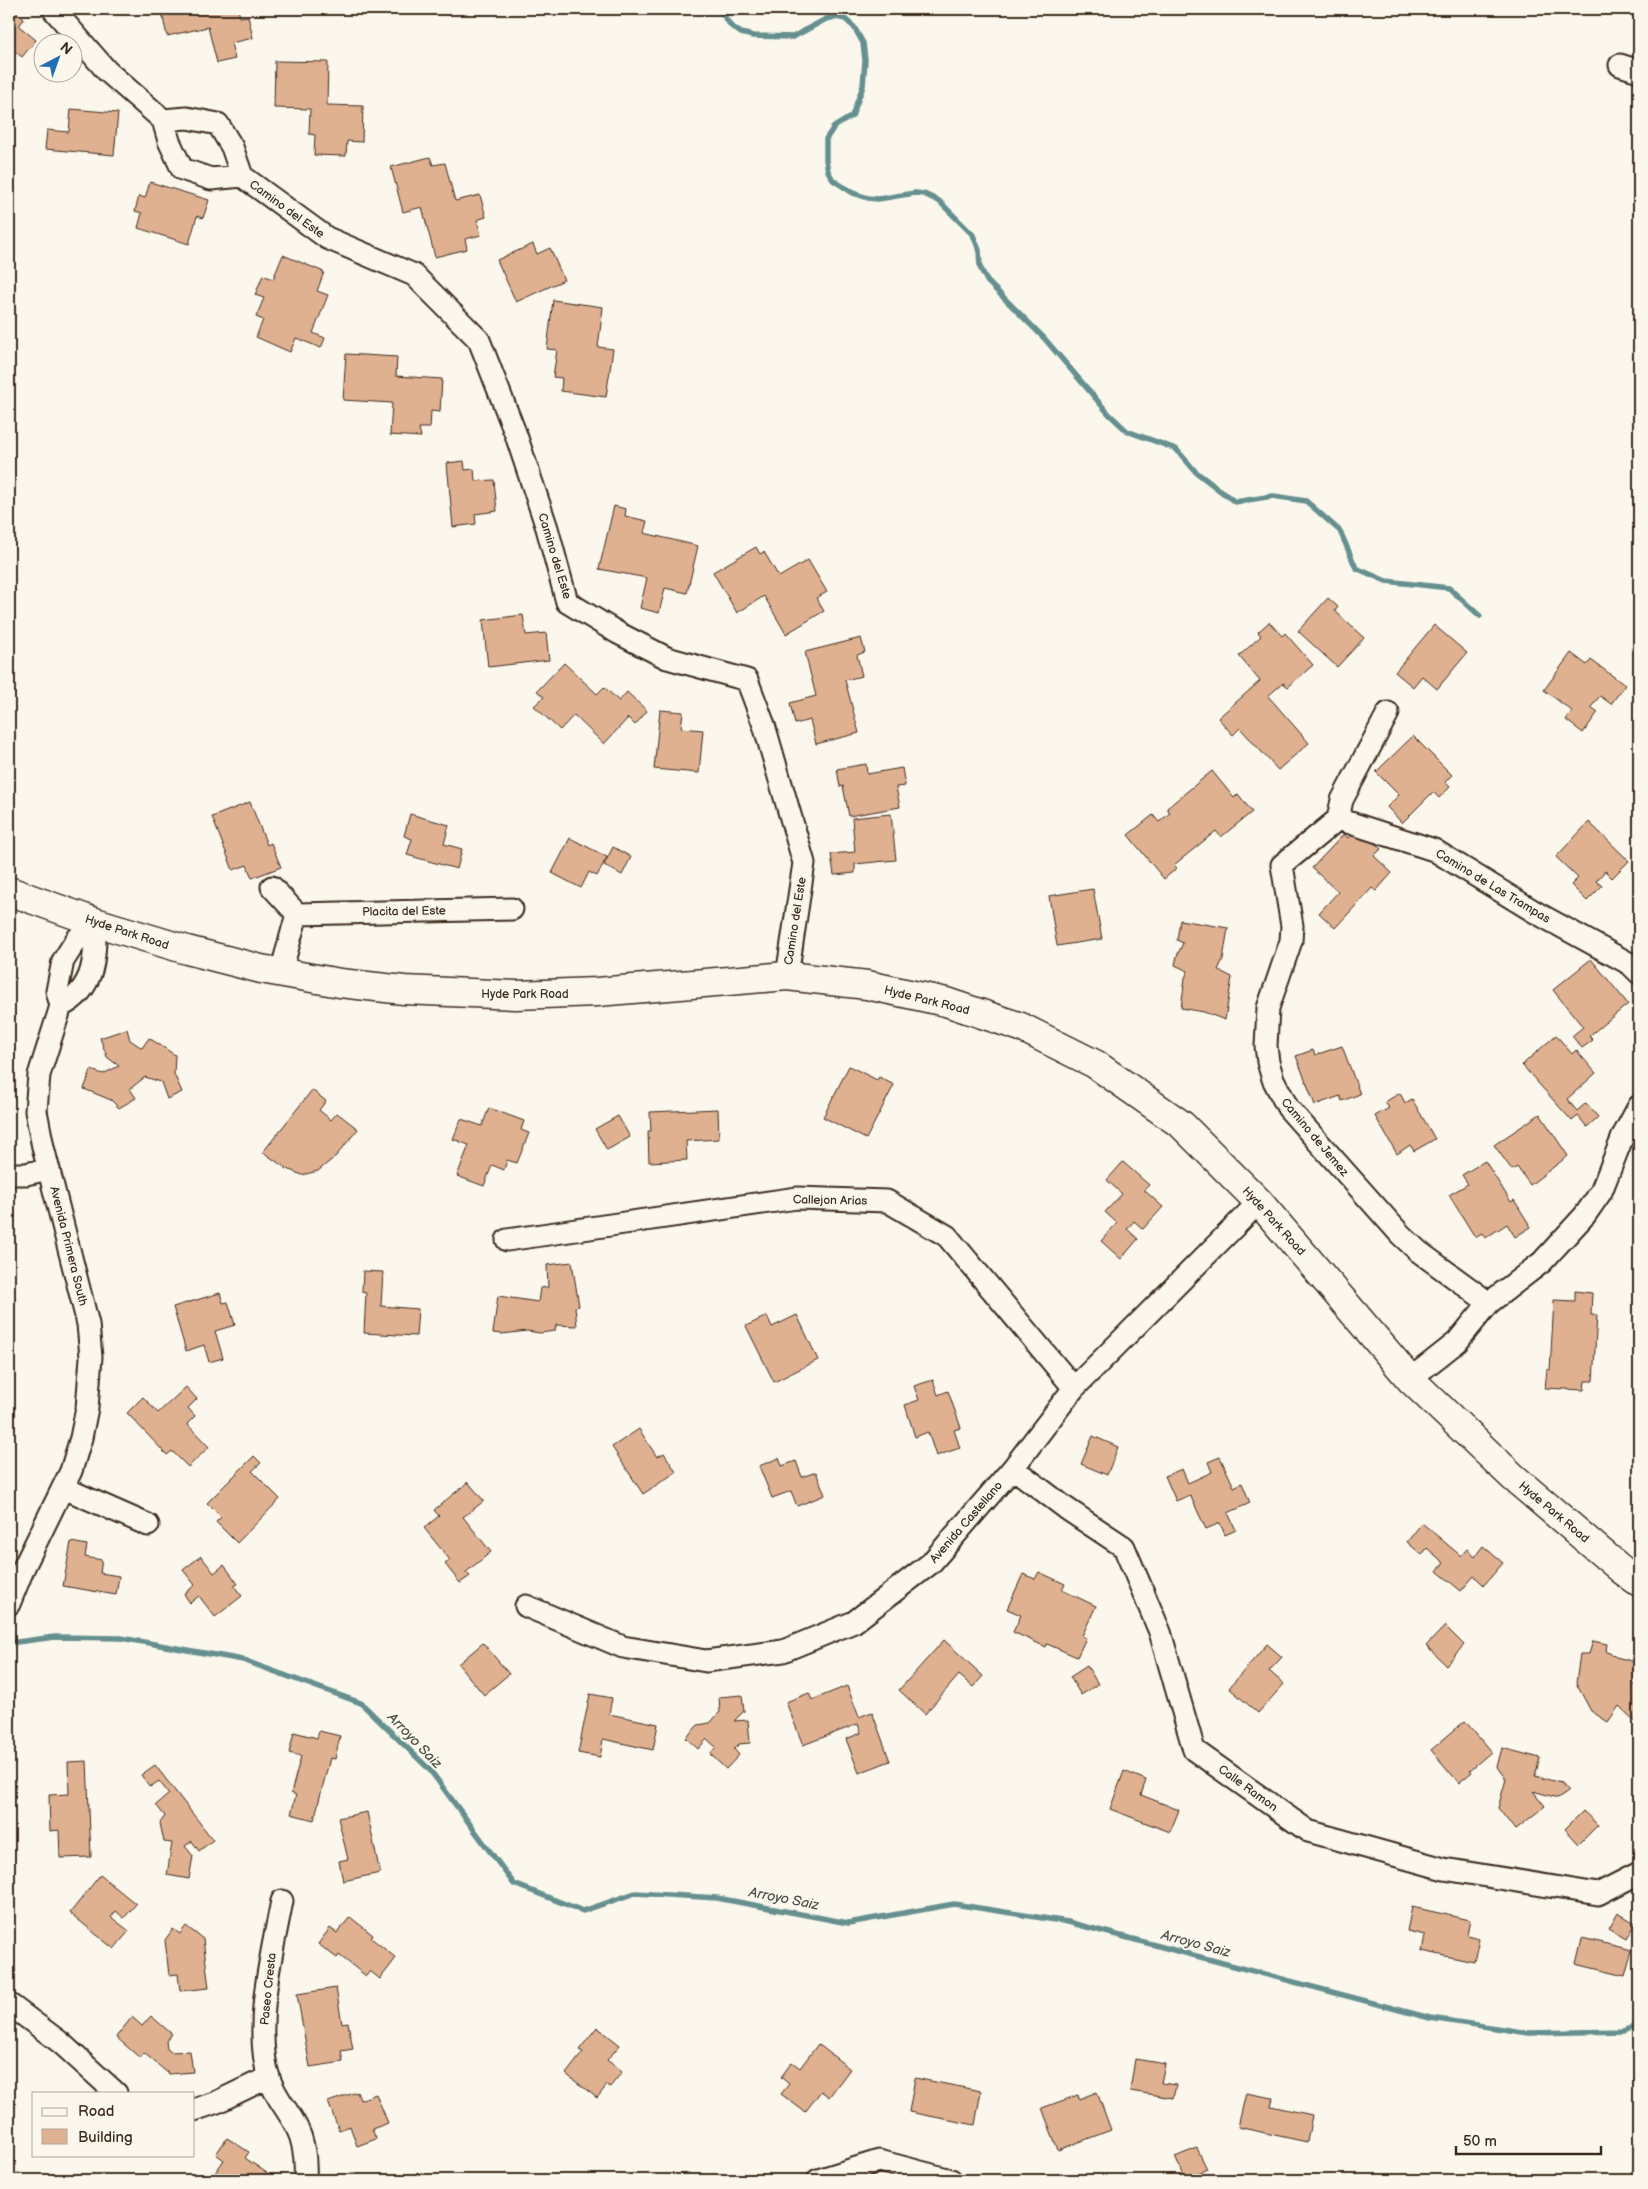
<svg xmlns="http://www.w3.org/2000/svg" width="1648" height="2189" font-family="'Balsamiq Sans',sans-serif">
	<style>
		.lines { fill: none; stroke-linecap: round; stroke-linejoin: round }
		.stream { stroke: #669090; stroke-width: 5.5 }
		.building { fill: #e0b191; stroke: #3b2a1e }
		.minor-casing { stroke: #3b2a1e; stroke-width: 25 }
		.secondary-casing { stroke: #3b2a1e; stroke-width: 31 }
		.minor { stroke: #fbf7ec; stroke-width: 21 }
		.secondary { stroke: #fbf7ec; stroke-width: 28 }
		.labels { text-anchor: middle; stroke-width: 4; stroke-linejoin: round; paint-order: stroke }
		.street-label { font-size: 12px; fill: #3b2a1e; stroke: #fbf7ec }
		.water-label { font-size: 14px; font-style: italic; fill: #4d544e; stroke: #fbf7ec }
	</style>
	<rect width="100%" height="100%" fill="#fbf7ec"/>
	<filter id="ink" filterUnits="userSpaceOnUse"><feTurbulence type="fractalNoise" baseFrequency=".02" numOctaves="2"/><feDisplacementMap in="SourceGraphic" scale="10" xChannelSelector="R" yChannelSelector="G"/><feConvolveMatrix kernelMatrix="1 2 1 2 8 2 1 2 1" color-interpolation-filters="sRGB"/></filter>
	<g filter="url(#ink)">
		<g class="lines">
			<path class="stream" d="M719,9L731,26L741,33L753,36L793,37L826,19L836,17L845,19L854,27L863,43L865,60L863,86L852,116L834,127L826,139V160L828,171L833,180L853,193L868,198L878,199L915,193L924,194L939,201L973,235L979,250L980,267L987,281L1044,338L1109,414L1127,431L1176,449L1196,472L1235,502L1273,496L1306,501L1340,531L1356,568L1386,581L1449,588L1480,616
				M9,1643L55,1637L121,1638L243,1660L361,1703L430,1770L514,1884L583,1911L635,1893L717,1898L848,1923L954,1904L1068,1922L1430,2018L1529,2033L1624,2031L1639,2025"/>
		</g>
		<path class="building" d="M9,9H12L24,19L19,26L36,40L22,57L12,49L9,53Z
			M161,9H238L240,17L248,16L253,38L231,43L235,59L217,63L208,27L167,36Z
			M275,61L328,62L327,105L363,106L362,142L347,141L346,156L314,155L315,135L309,134L310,109L274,108Z
			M71,109L118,113L114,155L45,149L47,130L69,132Z
			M430,157L433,165L445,163L455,201L480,195L486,217L477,220L481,235L465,239L467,249L435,257L422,207L403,212L391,167Z
			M150,182L209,200L203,218L197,216L189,244L138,228L142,213L135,211L139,196L145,198Z
			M533,244L537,254L550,248L564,280L516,302L497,260Z
			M283,255L324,272L317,291L328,295L313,333L325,338L321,348L296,338L290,352L256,337L263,320L256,317L264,298L255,295L263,275L273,279Z
			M553,300L603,307L598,347L613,349L606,397L561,391L562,378L553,377L557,350L547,349Z
			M346,354L397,357L396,376L442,379L440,412L431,411L430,428H419L421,437L390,435L392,403L343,400Z
			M464,461L465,470L474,469L475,481L494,480L497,511L475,514L476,524L453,527L447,463Z
			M614,506L626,509L625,516L647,521L644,533L698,546L687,593L665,588L659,613L640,608L647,578L599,569Z
			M756,547L760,554L764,552L779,577L808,560L827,592L816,598L824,611L786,634L764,596L737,613L713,572Z
			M1328,598L1338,607L1335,611L1364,638L1337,667L1298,631Z
			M523,615L526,635L546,633L549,660L488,667L483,620Z
			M1269,622L1282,636L1285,633L1313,665L1288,687L1283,683L1268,696L1309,743L1278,770L1240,728L1233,735L1218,718L1260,681L1239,656L1261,636L1258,632Z
			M1434,625L1467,653L1437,689L1422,676L1413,687L1395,672Z
			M861,638L865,652L857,655L862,676L845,680L859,733L816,744L810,720L795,724L790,703L816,696L805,652Z
			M1571,653L1587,665L1591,660L1625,685L1611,704L1600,696L1591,707L1598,712L1583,733L1566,720L1572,711L1544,690Z
			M564,663L597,694L604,687L619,701L627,692L647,711L635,725L628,718L604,744L574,715L560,730L534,706L544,697L537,691Z
			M660,710L683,712L681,728L703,730L699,773L654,769Z
			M1413,736L1452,775L1445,782L1450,787L1439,798L1433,792L1402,823L1387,807L1399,795L1376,772Z
			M866,764L867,774L902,768L905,786L896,787L900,807L849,816L843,786L840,787L837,769Z
			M1212,771L1234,798L1238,794L1252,812L1221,837L1216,831L1174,865L1177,868L1164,879L1128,835L1153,815L1159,822L1170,813L1167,808Z
			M250,802L267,845L271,843L281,867L252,878L247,865L233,870L212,817Z
			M410,814L449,825L444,844L462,849L457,869L407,855L412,839L404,836Z
			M891,814L896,860L855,864V873L834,875L831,854L855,852L852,818Z
			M1589,822L1629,861L1612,878L1605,871L1596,881L1602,886L1587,901L1571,885L1578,878L1556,857Z
			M1357,827L1381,849L1374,856L1392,873L1376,891L1372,888L1335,928L1319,913L1338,892L1312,868L1344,834L1348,838Z
			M570,838L607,857L597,876L589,872L581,888L552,873Z
			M613,847L631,857L622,875L604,865Z
			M1093,889L1102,939L1057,946L1049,896Z
			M1180,920L1228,928L1223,959L1218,970L1232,977L1225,1020L1204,1012L1181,1008L1185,978L1188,971L1175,965L1177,956L1183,943L1177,940Z
			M1591,959L1628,1004L1589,1036L1593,1040L1582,1048L1572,1036L1583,1027L1553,990Z
			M127,1029L130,1040L142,1048L149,1038L175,1055L174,1074L182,1092L167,1099L161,1082L145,1077L130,1089L136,1098L119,1108L111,1100L84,1089L91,1070L103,1074L119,1066L107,1057L100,1038Z
			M1556,1035L1572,1054L1576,1050L1596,1073L1567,1099L1577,1111L1586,1103L1598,1117L1587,1127L1578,1116L1572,1121L1522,1065Z
			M1342,1046L1360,1094L1342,1101L1340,1096L1315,1105L1296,1056L1313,1050L1315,1055Z
			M849,1066L877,1080L879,1077L894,1085L866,1139L823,1117Z
			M312,1090L326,1101L319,1110L331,1120L337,1113L358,1129L336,1156L318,1171L302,1175L287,1169L263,1152Z
			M1400,1093L1405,1103L1412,1099L1435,1139L1414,1151L1410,1145L1397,1154L1375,1116L1389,1108L1385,1102Z
			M489,1108L524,1121L521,1130L529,1133L517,1163L507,1160L504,1170L492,1165L484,1186L457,1176L469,1145L453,1139L461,1119L482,1126Z
			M718,1109L719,1139L686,1141L687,1160L649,1162L648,1131H651L650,1112Z
			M1540,1114L1568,1156L1530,1185L1517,1167L1512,1170L1494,1145Z
			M618,1116L630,1137L607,1150L595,1129Z
			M1485,1161L1511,1202L1514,1200L1531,1227L1515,1237L1507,1224L1485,1238L1482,1233L1475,1237L1449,1195L1468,1184L1462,1175Z
			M1123,1162L1149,1185L1144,1190L1163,1207L1143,1229L1134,1221L1127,1229L1138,1239L1121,1259L1101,1241L1117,1223L1105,1212L1122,1194L1107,1180Z
			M572,1262L579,1306L575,1307L577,1326L556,1325L555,1331L540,1333L527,1331L502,1334L493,1333L498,1296L538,1302L540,1288L548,1287L547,1265Z
			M363,1271L383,1272L381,1306L418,1309L416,1336L364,1333L366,1293L362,1292Z
			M1575,1291L1592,1293L1591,1315H1597L1593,1381H1585L1584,1390L1545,1388L1547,1370H1550L1554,1300L1575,1301Z
			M220,1293L223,1303L228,1302L235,1325L215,1331L223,1358L209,1362L204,1345L186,1351L173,1307Z
			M797,1315L818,1360L774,1382L746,1326L767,1316L772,1327Z
			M933,1380L938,1395L948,1391L961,1428L954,1430L960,1448L936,1456L928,1432L915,1437L905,1405L919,1400L914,1386Z
			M186,1387L197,1399L188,1408L195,1416L187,1424L209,1447L188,1467L172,1451L167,1455L127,1413L143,1397L158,1413Z
			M639,1429L657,1457L664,1453L676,1472L643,1494L612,1447Z
			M1093,1436L1118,1447L1107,1475L1081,1464Z
			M254,1456L261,1463L252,1471L280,1499L237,1543L216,1522L221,1517L207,1503Z
			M1220,1457L1234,1487L1242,1483L1250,1503L1228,1513L1236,1530L1225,1535L1220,1523L1206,1529L1190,1495L1176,1501L1165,1476L1182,1469L1188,1483L1212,1472L1208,1462Z
			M779,1458L782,1466L796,1461L802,1477L816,1472L825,1495L797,1506L791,1491L772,1498L759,1466Z
			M468,1482L484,1501L463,1517L491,1552L466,1572L470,1576L460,1583L445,1564L450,1560L424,1528L439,1516L434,1510Z
			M1422,1523L1461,1556L1467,1549L1475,1556L1483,1546L1503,1563L1484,1585L1474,1576L1461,1591L1437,1571L1444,1563L1427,1548L1422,1555L1407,1542Z
			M71,1542L87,1545L85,1557L102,1560L100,1573L119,1576L116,1595L63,1586Z
			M201,1556L214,1573L224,1565L238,1584L234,1586L242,1596L215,1617L199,1596L190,1603L184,1594L195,1585L183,1570Z
			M1039,1572L1065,1584L1062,1590L1096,1606L1082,1636L1086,1638L1077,1657L1047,1644L1046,1647L1013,1632L1021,1615L1007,1609L1023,1574L1035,1579Z
			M1445,1626L1464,1645L1446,1665L1426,1646Z
			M944,1640L983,1676L973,1687L959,1675L925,1714L899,1690Z
			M1593,1641L1607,1644L1606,1651L1616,1657L1639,1663L1633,1684L1639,1688V1725L1619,1706L1608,1722L1591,1711L1576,1683L1580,1654H1589Z
			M483,1643L509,1674L484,1695L458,1664Z
			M1267,1644L1282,1657L1269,1671L1284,1684L1258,1713L1229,1688Z
			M1087,1666L1098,1684L1081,1695L1070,1677Z
			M847,1686L859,1717L872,1712L890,1761L859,1773L846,1739L861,1733L858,1724L803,1745L786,1702L809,1693L812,1700Z
			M590,1694L612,1698L609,1714L658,1724L653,1750L603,1739L600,1757L578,1753Z
			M742,1695L744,1711L734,1721L748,1720L750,1743L739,1744L734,1749L739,1755L726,1769L710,1754L716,1747L707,1739L698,1749L686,1738L698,1725L710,1723L720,1712L719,1697Z
			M1465,1721L1491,1752L1470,1770L1472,1772L1459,1783L1431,1750Z
			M319,1731L340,1736L335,1759L330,1758L314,1820L291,1814L296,1795L291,1793L301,1756L289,1753L294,1732L317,1738Z
			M1502,1748L1540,1758L1535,1776L1561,1783L1568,1791L1558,1798L1533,1791L1545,1806L1515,1830L1498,1808L1506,1779L1497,1767Z
			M87,1761L91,1857L60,1858L59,1830L50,1831L49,1795L69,1794L68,1762Z
			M155,1765L213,1840L199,1851L192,1841L185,1846L193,1856L189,1879L167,1875L172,1843L164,1842L160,1823L165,1816L156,1805L169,1794L159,1781L150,1787L141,1775Z
			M1124,1771L1146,1780L1141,1795L1179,1810L1170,1832L1110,1809Z
			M1583,1811L1598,1825L1579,1844L1565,1829Z
			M367,1812L380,1873L343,1881L339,1861L348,1859L338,1818Z
			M100,1875L136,1904L124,1918L116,1911L111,1917L129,1931L114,1949L70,1913Z
			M1412,1907L1470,1920L1467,1935L1479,1938L1474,1962L1422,1951L1425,1935L1407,1931Z
			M1618,1913L1635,1923L1626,1939L1609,1929Z
			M350,1917L373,1935L371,1938L396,1958L380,1979L370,1971L366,1976L339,1955L337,1958L318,1944L330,1928L337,1933Z
			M186,1926L203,1939L209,1988L180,1991L178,1974L169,1975L165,1940L173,1929L180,1934Z
			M1582,1938L1632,1950L1625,1976L1576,1964Z
			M336,1988L342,2024L348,2023L353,2049L341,2051L343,2062L310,2067L297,1994Z
			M151,2016L172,2034L166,2041L167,2049L171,2052L190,2051L193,2072L169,2074L144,2053L140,2058L116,2037L132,2017L142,2026Z
			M597,2027L620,2045L607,2060L622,2072L610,2087L607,2085L597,2098L566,2074L583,2052L579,2050Z
			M818,2044L850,2069L829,2097L821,2091L805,2112L781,2094L789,2084L781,2077L792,2062L800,2068Z
			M1135,2059L1165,2064L1161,2083L1176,2085L1173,2098L1130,2091Z
			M915,2078L981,2091L975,2125L909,2112Z
			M357,2092L360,2100L376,2094L388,2123L372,2129L376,2139L357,2146L350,2126L339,2130L328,2102Z
			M1097,2092L1111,2130L1058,2150L1042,2108L1078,2095L1079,2099Z
			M1246,2093L1273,2098L1271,2106L1312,2115L1307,2142L1238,2127Z
			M227,2138L249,2152L245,2158L277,2180H210L224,2160L216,2154Z
			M1197,2148L1207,2169L1185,2179L1175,2157Z"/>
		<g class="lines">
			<defs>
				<path id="minor" d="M53,9L107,71L163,120L169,141L182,169L211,179L242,176
					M1620,65L1639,71
					M163,120L187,118L218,124L232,147L242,176L327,238L414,275L479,340L516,435L547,528L567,602L618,633L667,658L747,680L764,725L804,863L787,976
					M1388,713L1342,800L1338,819L1282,865L1292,926L1291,941L1268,1008L1266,1046L1268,1062L1273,1079L1288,1108L1400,1234L1418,1251L1489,1303
					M1338,819L1434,850L1535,912L1630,964L1639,973
					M272,887L297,914L512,909
					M281,972L297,914
					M61,1006C95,990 96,955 95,922
					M9,1174H26L49,1169
					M507,1240L797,1198L887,1201L947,1236L1074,1388
					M1410,1379L1457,1342L1489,1303L1542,1262L1585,1215L1601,1192L1623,1136L1639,1106
					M1013,1468L1067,1509L1124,1547L1160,1632L1194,1750L1308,1831L1444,1869L1598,1894L1639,1873
					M64,1488L148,1525
					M9,1604L24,1567L71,1471L81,1438L87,1408L91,1357L88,1324L43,1147L36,1111L39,1075L61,1006L57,991L63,961L77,939L95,922
					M526,1606L623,1647L706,1661L783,1651L854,1622L931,1563L1013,1468L1074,1388L1259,1202
					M282,1901C272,1953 253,2027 269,2078C275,2097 289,2111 297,2128C305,2144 306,2163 305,2180
					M9,2004L61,2043L116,2093
					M194,2110L217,2102L269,2077
					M818,2180L879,2161L951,2180"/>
				<path id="secondary" d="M9,891L95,922L187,950L261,969L340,983L404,990L516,995L597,992L787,976L867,985L946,1002L1021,1027L1095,1064L1182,1125L1259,1202L1410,1379L1513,1477L1622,1570L1639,1582"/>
			</defs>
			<use href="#minor" class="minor-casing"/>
			<use href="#secondary" class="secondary-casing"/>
			<use href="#minor" class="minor"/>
			<use href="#secondary" class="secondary"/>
		</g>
	</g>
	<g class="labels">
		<g class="street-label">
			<text transform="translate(287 209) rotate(36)" y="4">Camino del Este</text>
			<text transform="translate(555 556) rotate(73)" y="4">Camino del Este</text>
			<text transform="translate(1493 886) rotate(31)" y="4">Camino de Las Trampas</text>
			<text transform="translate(404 911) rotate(-1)" y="4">Placita del Este</text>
			<text transform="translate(795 921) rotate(-81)" y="4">Camino del Este</text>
			<text transform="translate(127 932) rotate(18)" y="4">Hyde Park Road</text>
			<text x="525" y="998">Hyde Park Road</text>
			<text transform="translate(927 1000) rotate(14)" y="4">Hyde Park Road</text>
			<text transform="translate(1315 1137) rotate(50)" y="4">Camino de Jemez</text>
			<text transform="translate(830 1200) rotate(1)" y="4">Callejon Arias</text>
			<text transform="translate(1274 1221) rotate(48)" y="4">Hyde Park Road</text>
			<text transform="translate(69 1246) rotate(76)" y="4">Avenida Primera South</text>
			<text transform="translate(1554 1512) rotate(40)" y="4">Hyde Park Road</text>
			<text transform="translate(966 1522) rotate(-49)" y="4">Avenida Castellano</text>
			<text transform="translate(1248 1788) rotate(36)" y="4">Calle Ramon</text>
			<text transform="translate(268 1989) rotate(-84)" y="4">Paseo Cresta</text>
		</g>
		<g class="water-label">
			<text transform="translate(415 1740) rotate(46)" y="5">Arroyo Saiz</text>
			<text transform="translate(784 1898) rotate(11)" y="5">Arroyo Saiz</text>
			<text transform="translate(1196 1943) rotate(15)" y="5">Arroyo Saiz</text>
		</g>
	</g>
	<rect width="1648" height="2189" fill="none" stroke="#fbf7ec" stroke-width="30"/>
	<rect x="15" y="15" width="1618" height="2159" fill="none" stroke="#3b2a1e" stroke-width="2" filter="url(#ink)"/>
	<rect x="32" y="2092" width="162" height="65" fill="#fbf7ec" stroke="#aea59a"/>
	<rect x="42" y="2108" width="25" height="8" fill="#fbf7ec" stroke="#aea59a"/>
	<text x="78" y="2116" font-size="15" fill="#3b2a1e">Road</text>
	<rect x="42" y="2129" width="25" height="15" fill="#e0b191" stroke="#aea59a"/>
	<text x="78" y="2142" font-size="15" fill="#3b2a1e">Building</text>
	<g transform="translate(58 58) rotate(41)"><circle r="24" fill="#fbf7ec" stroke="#aea59a"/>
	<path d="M0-4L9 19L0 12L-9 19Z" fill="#1f6fb2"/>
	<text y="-8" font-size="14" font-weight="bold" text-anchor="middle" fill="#3b2a1e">N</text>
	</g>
	<path d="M1456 2146v8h145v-8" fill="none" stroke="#3b2a1e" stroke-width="2.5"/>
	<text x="1463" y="2146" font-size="15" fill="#3b2a1e" stroke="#fbf7ec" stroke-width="4" paint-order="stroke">50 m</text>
</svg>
